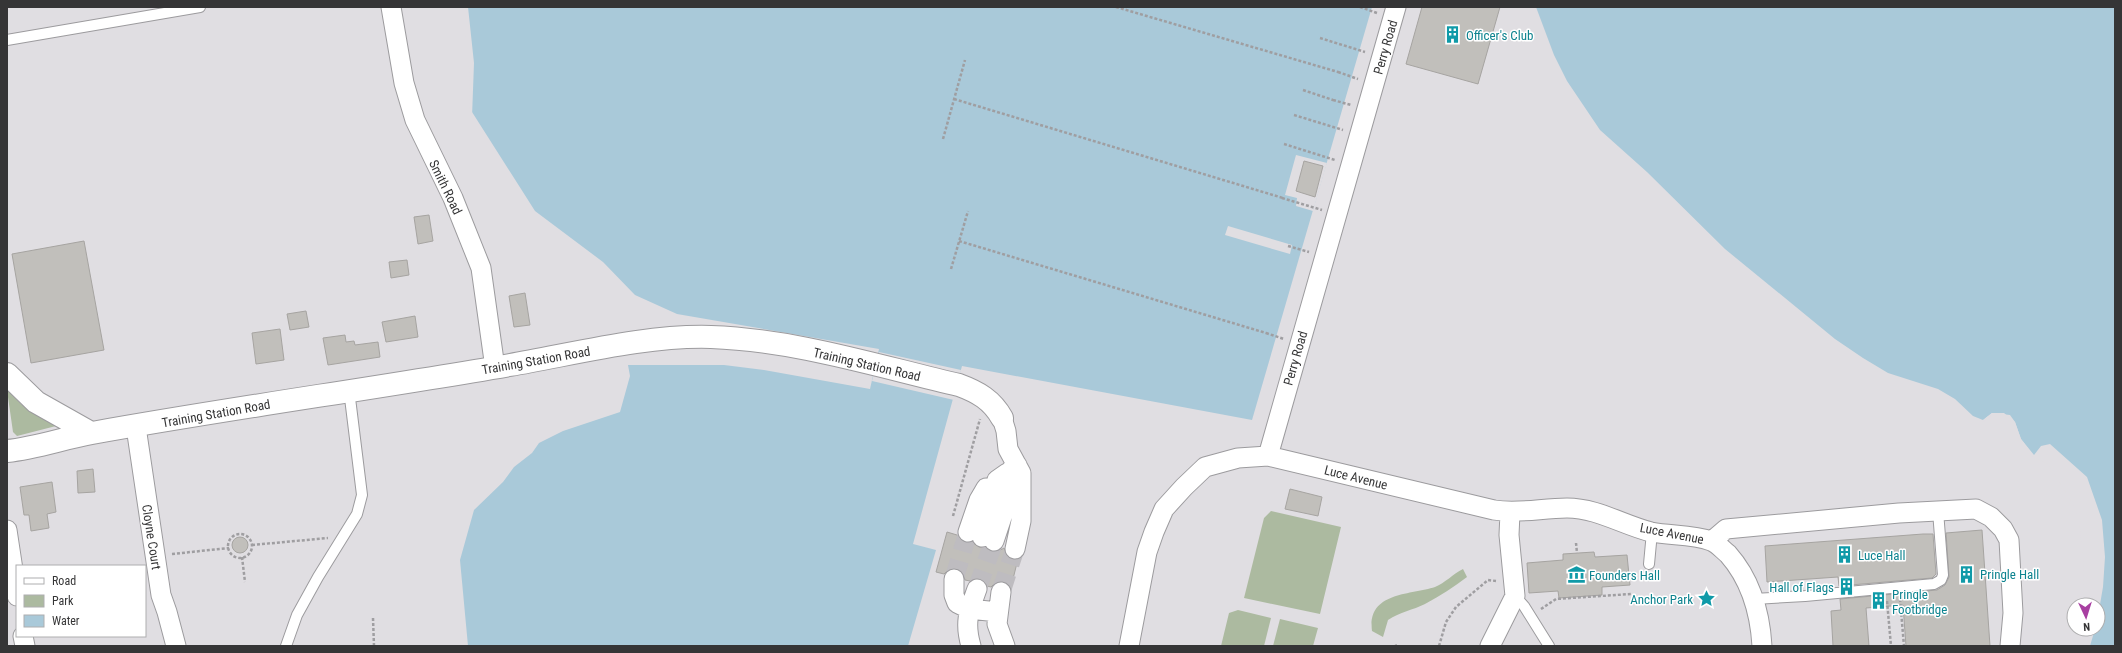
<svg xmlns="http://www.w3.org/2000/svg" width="2122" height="653" font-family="'Roboto Condensed',sans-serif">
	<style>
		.green { fill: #acbaa0 }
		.water { fill: #a9c9d9 }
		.pier { fill: #e0dee2 }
		.building { fill: #c1bfbb; stroke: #a6a4a1 }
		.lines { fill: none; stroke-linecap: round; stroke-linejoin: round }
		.minor-tunnel { stroke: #bebcc0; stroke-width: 19; stroke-dasharray: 19 10; stroke-linecap: butt }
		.service-casing { stroke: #9c9b9e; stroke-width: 12 }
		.minor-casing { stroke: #9c9b9e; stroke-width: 21 }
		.tertiary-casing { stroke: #9c9b9e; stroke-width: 24 }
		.path { stroke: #9f9ea1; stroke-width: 2.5; stroke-dasharray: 3 2; stroke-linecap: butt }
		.service { stroke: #fff; stroke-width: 10 }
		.minor { stroke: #fff; stroke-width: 19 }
		.tertiary { stroke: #fff; stroke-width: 22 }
		.labels { text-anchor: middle; stroke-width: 3; stroke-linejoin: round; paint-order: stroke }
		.culture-label { font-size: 13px; fill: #0d838f; stroke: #fff; text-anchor: start }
		.street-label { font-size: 13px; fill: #353536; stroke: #fff }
	</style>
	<rect width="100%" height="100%" fill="#e0dee2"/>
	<path class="green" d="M7,390L21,404L56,426L17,436L13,432Z
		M1271,511L1341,527L1320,614L1244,598L1264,518Z
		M1463,569L1467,577C1454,587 1440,596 1425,604C1413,610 1400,612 1388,620L1383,637L1372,631C1367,592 1410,595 1435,587C1445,583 1453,574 1463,569Z
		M1238,610L1271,618L1264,646H1221L1229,613Z
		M1280,619L1318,628L1313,646H1273Z"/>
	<path class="water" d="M464,7H1372L1252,420L962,366L913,544L936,550L908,646H468L460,560L474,510L503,482L514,467L532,453L539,443L563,431L620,412L630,376L628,365H724L764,370L870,389L879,349L677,314L635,295L603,262L535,211L472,112L471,67Z
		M1536,7H2115V646H2070L2075,629H2098V605L2086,587L2081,519L2075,503L2050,463L2034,456L2021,439L2015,422L2004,413H1992L1983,420L1973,416L1955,399L1938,389L1888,373L1863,358L1835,339L1725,249L1647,172L1600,130L1567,81L1554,55Z"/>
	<path class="pier" d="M462,7H468L474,63L472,117L470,113L469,67Z
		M1296,155L1327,163L1313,211L1296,206L1297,198L1285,195Z
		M1228,226L1292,245L1290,254L1225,235Z
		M879,352L961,370L954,400L872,381Z
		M1992,413L2010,415L2015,422L2021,439L2034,455L2041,446L2050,444L2087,477L2102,520L2105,557L2103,587L2098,616V605H2079L2084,587L2083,559L2079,520L2073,504L2048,464L2033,457L2019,441L2013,423L2003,415H1992L1983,422V420Z
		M2073,627L2074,629H2095L2090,646H2068Z"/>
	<path class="building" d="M1422,7H1500L1478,84L1406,64Z
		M1304,161L1323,166L1315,197L1296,191Z
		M429,215L433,241L418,244L414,217Z
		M84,241L104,350L31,363L12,254Z
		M407,260L409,275L391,278L389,262Z
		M525,293L530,325L514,327L509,296Z
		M306,311L309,327L290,330L287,314Z
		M415,316L418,337L386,342L382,322Z
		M280,329L284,360L256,364L252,333Z
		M345,335L346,342L354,341L355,345L378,342L380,357L328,365L323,338Z
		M93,469L95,492L78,493L77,471Z
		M52,482L56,512L47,514L49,528L31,531L29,515H24L20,487Z
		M1290,489L1322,497L1318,516L1285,509Z
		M1982,530L1990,646H1906L1903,605L1866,608L1869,646H1833L1831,611L1841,610L1840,599L1937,590L1945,585L1949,577L1946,533Z
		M947,532L957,535L964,542H972L979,547H985L991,552H997L1004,548L1008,557L1018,559L1011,587L1003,581L996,582L991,587L987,586L980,579L975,578L970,581L965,580L963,573L954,568L948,570L944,574L936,572Z
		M1923,534H1933L1936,574L1932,578L1839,586L1838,577L1767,582L1765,546Z
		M232 545a8 8 0 1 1 16 0a8 8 0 1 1-16 0Z
		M1594,552L1595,557L1627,555L1630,585L1602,587V595L1559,598L1558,591L1529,593L1527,563L1563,560V554Z"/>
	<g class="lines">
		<path class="minor-tunnel" d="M954,579L968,532
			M977,589L994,541
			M1001,592L1015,549"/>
		<defs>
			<path id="service" d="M7,40L200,7
				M1649,564L1652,532
				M1515,596L1524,606L1549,646
				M1754,599L1805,596L1934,584L1941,580L1943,575L1938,511
				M286,646L297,615L318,577L357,514L362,495L349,390"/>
			<path id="minor" d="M391,7L404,83L415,120L453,198L481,268L495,368
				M1002,418L1006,431L1008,449L1021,473V521L1015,549
				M136,427L161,595L167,612L176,646
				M1268,456L1396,7
				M7,530L17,596
				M968,532L979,500L986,488
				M982,537L997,480L1007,473
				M994,541L1002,517L1010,471L1017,465
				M1712,541L1726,529L1899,513L1976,509L1991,517L2003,529L2009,540L2013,613L2010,646
				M954,579V595L957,603L969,609L998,612
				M1001,592L997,624L1005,646
				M23,636L25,646
				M971,646C964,622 969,611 977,589
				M1129,646L1147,552L1154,532L1164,509L1184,487L1205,467L1238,458L1268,456L1494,510C1519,514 1542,508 1567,508C1597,508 1623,525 1651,532C1671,536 1692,534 1711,541C1717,543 1723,550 1728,554C1751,580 1760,612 1762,646
				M1490,646L1515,596L1509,535L1510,513"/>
			<path id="tertiary" d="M7,374L36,402L91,433
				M7,451C36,448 64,438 92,433C231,408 371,389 510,365C574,354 646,335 711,337C796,340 877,366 959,385C978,392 992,400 1002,418"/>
		</defs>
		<use href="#service" class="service-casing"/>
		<use href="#minor" class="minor-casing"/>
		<use href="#tertiary" class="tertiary-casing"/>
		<path class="path" d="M1116,7L1338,72
			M1360,7L1377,13
			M1320,38L1365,52
			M1338,72L1358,79
			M1303,90L1333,100
			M954,99L1283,198
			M1333,100L1351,105
			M1294,115L1343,130
			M943,139L965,60
			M1284,144L1335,160
			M1282,198L1322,210
			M959,241L1266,333
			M1288,246L1309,252
			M951,269L968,211
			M1266,333L1284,339
			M953,516L980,419
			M228 546a12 12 0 1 1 24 0a12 12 0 1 1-24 0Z
			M1576,543L1577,553
			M252,545L328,538
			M172,554L229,548
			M242,557L245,582
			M1900,599L1904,646
			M1887,601L1891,646
			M1541,609L1556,599L1631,594
			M373,618L374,646
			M1395,646L1397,645
			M1439,646L1446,622L1456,607L1488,580L1496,581"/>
		<use href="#service" class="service"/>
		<use href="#minor" class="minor"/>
		<use href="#tertiary" class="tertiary"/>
	</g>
	<defs>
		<symbol id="building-bare" viewBox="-9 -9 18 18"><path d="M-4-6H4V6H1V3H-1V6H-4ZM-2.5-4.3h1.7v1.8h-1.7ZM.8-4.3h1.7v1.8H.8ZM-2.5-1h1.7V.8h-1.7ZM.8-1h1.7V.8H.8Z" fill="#0f9aa8" stroke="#fff" stroke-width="2.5" paint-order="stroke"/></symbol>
		<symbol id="museum-bare" viewBox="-9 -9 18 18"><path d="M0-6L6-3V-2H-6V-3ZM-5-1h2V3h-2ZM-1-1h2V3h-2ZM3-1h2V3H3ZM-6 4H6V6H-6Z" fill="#0f9aa8" stroke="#fff" stroke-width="2.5" paint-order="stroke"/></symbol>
		<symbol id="sight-bare" viewBox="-9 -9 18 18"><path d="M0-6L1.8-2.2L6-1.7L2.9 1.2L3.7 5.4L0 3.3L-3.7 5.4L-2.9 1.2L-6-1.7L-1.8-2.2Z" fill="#0f9aa8" stroke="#fff" stroke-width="2.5" paint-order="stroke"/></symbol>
	</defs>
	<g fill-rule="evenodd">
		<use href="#building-bare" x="1440" y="22" width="25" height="25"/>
		<use href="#building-bare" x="1832" y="542" width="25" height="25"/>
		<use href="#building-bare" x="1954" y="562" width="25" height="25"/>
		<use href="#museum-bare" x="1564" y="562" width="25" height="25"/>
		<use href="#building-bare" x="1834" y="574" width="25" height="25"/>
		<use href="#sight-bare" x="1694" y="586" width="25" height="25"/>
		<use href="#building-bare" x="1866" y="588" width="25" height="25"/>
	</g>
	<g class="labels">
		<g class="culture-label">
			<text x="1466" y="40">Officer's Club</text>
			<text x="1858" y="560">Luce Hall</text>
			<text x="1980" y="579">Pringle Hall</text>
			<text x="1589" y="580">Founders Hall</text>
			<text x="1834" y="592" text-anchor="end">Hall of Flags</text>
			<text x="1892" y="599">Pringle<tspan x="1892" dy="15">Footbridge</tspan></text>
			<text x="1693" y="604" text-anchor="end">Anchor Park</text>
		</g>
		<g class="street-label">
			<text transform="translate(1385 47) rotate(-74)" y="5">Perry Road</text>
			<text transform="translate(446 187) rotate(64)" y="5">Smith Road</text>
			<text transform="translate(1295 358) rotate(-74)" y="5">Perry Road</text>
			<text transform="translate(536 360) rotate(-10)" y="5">Training Station Road</text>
			<text transform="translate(867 364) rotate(13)" y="5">Training Station Road</text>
			<text transform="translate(216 413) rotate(-10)" y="5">Training Station Road</text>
			<text transform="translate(1356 477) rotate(14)" y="5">Luce Avenue</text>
			<text transform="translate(1672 533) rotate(11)" y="5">Luce Avenue</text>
			<text transform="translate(152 537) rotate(81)" y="5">Cloyne Court</text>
		</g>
	</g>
	<rect width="2122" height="653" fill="none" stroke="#353536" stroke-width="16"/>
	<rect x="16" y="565" width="130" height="72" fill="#ffffff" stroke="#aeaeaf"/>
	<rect x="24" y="578" width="20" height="6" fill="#ffffff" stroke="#aeaeaf"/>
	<text x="52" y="585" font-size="12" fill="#353536">Road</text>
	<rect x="24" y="595" width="20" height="12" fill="#acbaa0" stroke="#aeaeaf"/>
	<text x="52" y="605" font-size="12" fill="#353536">Park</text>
	<rect x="24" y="615" width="20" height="12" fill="#a9c9d9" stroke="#aeaeaf"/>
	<text x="52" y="625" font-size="12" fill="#353536">Water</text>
	<g transform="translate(2086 617) rotate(176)"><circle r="19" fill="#ffffff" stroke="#aeaeaf"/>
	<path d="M0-3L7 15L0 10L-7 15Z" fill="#a83fa1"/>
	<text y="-6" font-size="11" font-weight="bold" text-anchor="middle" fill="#353536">N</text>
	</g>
</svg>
